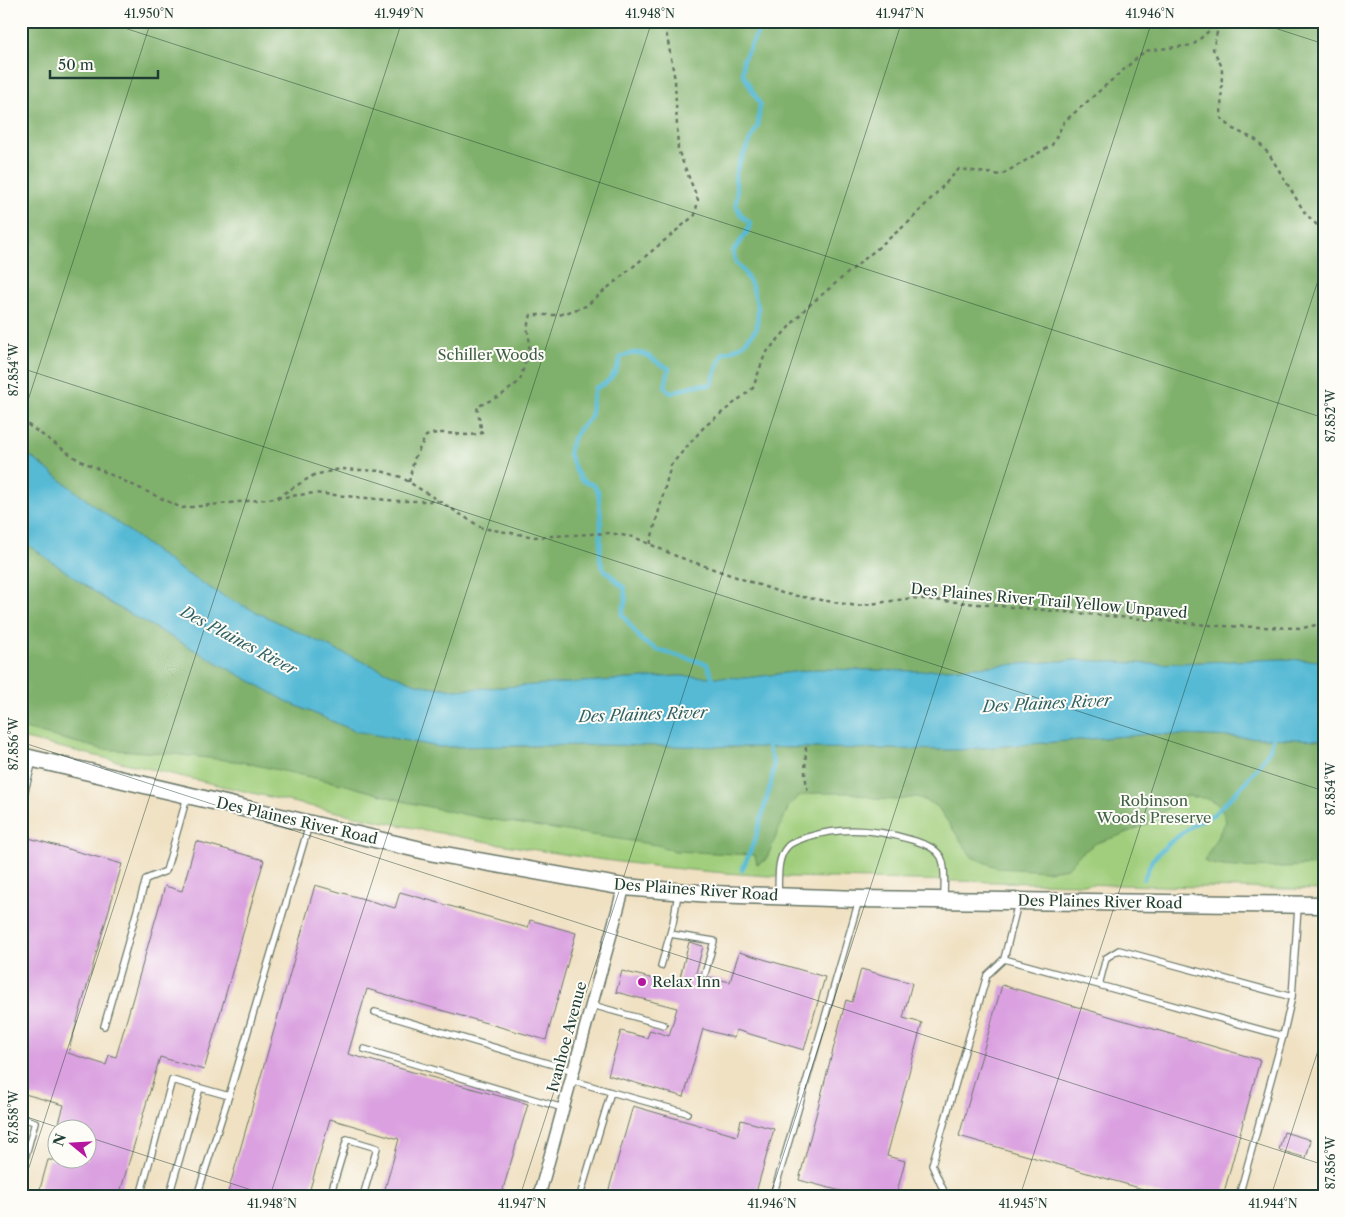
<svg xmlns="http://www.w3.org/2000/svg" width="1345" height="1217" font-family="'Libre Caslon Text',serif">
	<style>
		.green { fill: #a0ce7c; stroke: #608658 }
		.forest { fill: #80b16c; stroke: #507750 }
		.water { fill: #57bad5; stroke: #3b7c84 }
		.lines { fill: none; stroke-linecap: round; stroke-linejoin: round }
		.stream { stroke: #57bad5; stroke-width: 4.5 }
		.building { fill: #daa0e0 }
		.lane-casing { stroke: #687666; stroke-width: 8 }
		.street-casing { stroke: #687666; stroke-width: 14 }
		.secondary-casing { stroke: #687666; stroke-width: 19 }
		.path { stroke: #687666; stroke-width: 2.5; stroke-dasharray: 4 4; stroke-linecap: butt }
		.lane { stroke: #fff; stroke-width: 5.5 }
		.street { stroke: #fff; stroke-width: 11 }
		.secondary { stroke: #fff; stroke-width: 16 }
		.ticks { fill: none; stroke: #1f3d34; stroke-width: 1; stroke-opacity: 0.45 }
		.poi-dot { fill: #b5179e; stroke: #fdfcf7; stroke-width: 2 }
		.labels { text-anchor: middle; stroke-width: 4; stroke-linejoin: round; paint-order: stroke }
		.park-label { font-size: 15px; fill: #3f6146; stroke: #fdfcf7 }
		.street-label { font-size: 15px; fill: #1f3d34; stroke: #fdfcf7 }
		.poi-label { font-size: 15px; fill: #1f3d34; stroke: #fdfcf7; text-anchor: start }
		.water-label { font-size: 16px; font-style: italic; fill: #306264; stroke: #fdfcf7 }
		.neatline { fill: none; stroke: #1f3d34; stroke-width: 2 }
		.ticks-label { font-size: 12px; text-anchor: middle; fill: #1f3d34 }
	</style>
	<rect width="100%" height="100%" fill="#fdfcf7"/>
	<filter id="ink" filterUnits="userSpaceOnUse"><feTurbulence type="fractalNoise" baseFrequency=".02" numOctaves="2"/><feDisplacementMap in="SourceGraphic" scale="10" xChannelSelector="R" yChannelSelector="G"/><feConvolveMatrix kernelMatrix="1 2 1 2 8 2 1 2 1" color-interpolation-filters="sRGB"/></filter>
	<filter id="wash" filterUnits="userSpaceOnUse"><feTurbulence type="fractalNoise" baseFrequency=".0096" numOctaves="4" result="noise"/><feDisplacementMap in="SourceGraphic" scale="20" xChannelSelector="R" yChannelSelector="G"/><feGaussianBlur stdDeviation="1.12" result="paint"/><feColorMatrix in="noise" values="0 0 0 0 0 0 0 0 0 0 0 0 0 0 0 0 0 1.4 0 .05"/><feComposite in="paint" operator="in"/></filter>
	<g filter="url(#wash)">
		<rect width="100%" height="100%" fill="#f0e1c3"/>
		<path class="green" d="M21,540L112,604L290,703L355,731L439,747L601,745L958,750L1151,734L1324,740V890L789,877C528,865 273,798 21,738Z"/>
		<path class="forest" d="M21,21H1324V661L1282,659L1155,664L1076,660L918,671L817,669L746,678L678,676L455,690L416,684L340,652L225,597L181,570L84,498L21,449Z
			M21,540L112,604L290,703L355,731L439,747L601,745L958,750L1151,734L1324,740V865C1298,866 1224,872 1204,861L1226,821C1219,797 1208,799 1186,796L1168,808L1154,821L1121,835L1096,843L1079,855L1068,868L1048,871L998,868L972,857L937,806L917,797L896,800L878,799L852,793H815L800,796L789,806L766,860L757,864L755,855L675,851L657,845L482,818L406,802L346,785L242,762L173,754L101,749L21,728Z"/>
		<path class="water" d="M21,449L84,498L181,570L225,597L340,652L416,684L455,690L678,676L746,678L817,669L918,671L1076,660L1155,664L1282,659L1324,661V740L1151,734L958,750L601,745L439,747L355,731L290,703L112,604L21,540Z"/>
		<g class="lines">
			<path class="stream" d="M714,682L707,664L658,650L642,641L622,614L626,599L624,588L604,569L600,560L601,518L598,491L593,485L582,480L577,473L569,454L572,441L579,429L591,417L592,401L595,388C610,384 617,371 621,357C647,346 648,360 669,368L665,387L671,393L695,385H711L723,353L731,351L744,344L757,328L758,307L752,286L744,272L736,263L733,252C739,241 749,234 750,223L741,215L736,205L737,193L735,176L739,163L758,125L760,104L743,74V60L757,34L760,21
				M742,870L755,840L771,783L774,765L767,743
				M1144,879L1152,860L1168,844L1196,823L1214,814L1243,785L1261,763L1270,749L1275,733"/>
		</g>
		<g id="blocks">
			<path class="building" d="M29,838L122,864L68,1053L106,1065L109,1055L116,1057L165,886L182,891L196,841L264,860L204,1070L160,1057L119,1196H38L48,1160H88V1130H57L64,1105L21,1093V866Z
				M315,885L395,908L400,892L528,928L530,920L576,933L546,1040L367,989L348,1054L528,1104L501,1196H383L399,1139L330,1119L308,1196H227Z
				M689,942L703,946L696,973L700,974L704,979L709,977L730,982L739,952L825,977L804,1050L736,1030L734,1038L703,1029L684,1097L608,1075L621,1031L647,1038L650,1030L669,1036L677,1008L616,992L622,971L678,985Z
				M861,969L912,983L903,1018L922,1023L887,1156L905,1161L896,1196H860L799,1180L846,1000L852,1002Z
				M1002,985L1260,1060L1223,1196H1167L959,1136Z
				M633,1106L737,1136L741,1120L774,1129L755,1196H607Z
				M1284,1132L1311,1140L1306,1158L1279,1150Z"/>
		</g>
	</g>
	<g filter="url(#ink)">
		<use href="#blocks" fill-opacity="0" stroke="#687666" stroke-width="1"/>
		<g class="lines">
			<defs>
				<path id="lane" d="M21,805L33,761
					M778,895C779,880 776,859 787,847C792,841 799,840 807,837C842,826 877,829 912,840C922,843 935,847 941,857C946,867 944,886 944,898
					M670,934L714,941L705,974
					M1004,959L1099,985L1106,958L1119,950L1292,997L1283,1036L1239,1196
					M661,966L673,923L678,894
					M1099,985L1283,1036
					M1292,997L1298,907
					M592,1005L664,1025
					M375,1012L574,1071
					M104,1026L146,879L166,871L187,797
					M364,1049L563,1108
					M571,1080L611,1092L580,1196
					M611,1092L687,1113
					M21,1118L35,1122L24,1162L21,1161
					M540,1192L552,1196
					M140,1196L172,1080L229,1096
					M169,1196L200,1088
					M197,1196L230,1092L309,825
					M330,1196L347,1139L377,1148L363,1196
					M773,1196L859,900
					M946,1196L932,1165L987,975L1004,959L1018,903"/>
				<path id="street" d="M539,1196L624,887"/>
				<path id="secondary" d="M21,756L434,853L624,887L710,894L859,899L1324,905"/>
			</defs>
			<use href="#lane" class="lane-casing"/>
			<use href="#street" class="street-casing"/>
			<use href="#secondary" class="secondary-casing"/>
			<path class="path" d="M1219,24L1213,49L1222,67L1221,118L1233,129L1256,140L1269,154L1305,213L1324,232
				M21,420L77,459L182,508L276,498L314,475L340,469L381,471L401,477L482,528L535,537L609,533L634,537L676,556L785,594L857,606L912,598L1219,626L1303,628L1324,623
				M409,482L414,459L426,436C446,428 461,439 482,433L477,407L503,394L520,381L530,344L527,327L531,315H559L586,306L695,215L698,200L678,150L675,80L666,31L668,21
				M277,498L314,493L398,501H438
				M650,544L671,465L704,427L753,388L765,354L806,308L910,221L959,169L1001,175L1052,145L1064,122L1145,51L1193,45L1220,21
				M806,747L805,774L808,794"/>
			<use href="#lane" class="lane"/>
			<use href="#street" class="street"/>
			<use href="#secondary" class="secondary"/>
		</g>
	</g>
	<path class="ticks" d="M103,21L1324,418M1253,21L1324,44M21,368L1324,791M21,422L151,21M21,742L1324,1165M21,1115L66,1130M88,1137L270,1196M21,1192L402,21M270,1196L652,21M520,1196L902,21M770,1196L1152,21M1020,1196L1324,262M1271,1196L1324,1032"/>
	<circle class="poi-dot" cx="642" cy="982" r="5"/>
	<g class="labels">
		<g class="park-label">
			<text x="491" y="360">Schiller Woods</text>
			<text x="1154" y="806">Robinson<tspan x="1154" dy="17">Woods Preserve</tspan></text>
		</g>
		<g class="street-label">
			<text transform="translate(1049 601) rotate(5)" y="5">Des Plaines River Trail Yellow Unpaved</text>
			<text transform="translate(297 821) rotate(13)" y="5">Des Plaines River Road</text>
			<text transform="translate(696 890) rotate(4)" y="5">Des Plaines River Road</text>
			<text transform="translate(1100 902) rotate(1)" y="5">Des Plaines River Road</text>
			<text transform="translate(567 1037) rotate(-75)" y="5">Ivanhoe Avenue</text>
		</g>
		<g class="poi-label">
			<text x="652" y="987">Relax Inn</text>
		</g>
		<g class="water-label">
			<text transform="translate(239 640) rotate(28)" y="6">Des Plaines River</text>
			<text transform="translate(1047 703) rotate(-3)" y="6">Des Plaines River</text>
			<text transform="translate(643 714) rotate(-2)" y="6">Des Plaines River</text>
		</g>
	</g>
	<rect width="1345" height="1217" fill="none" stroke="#fdfcf7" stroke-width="55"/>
	<g transform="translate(72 1144) rotate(288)"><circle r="24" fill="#fdfcf7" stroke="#a4b0a9"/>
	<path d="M0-4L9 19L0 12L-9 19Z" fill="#b5179e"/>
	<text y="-8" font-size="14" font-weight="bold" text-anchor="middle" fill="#1f3d34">N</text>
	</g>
	<path d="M50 70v8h108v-8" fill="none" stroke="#1f3d34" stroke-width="2.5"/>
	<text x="58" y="70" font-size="15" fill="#1f3d34" stroke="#fdfcf7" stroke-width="4" paint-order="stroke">50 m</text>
	<rect x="28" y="28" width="1290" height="1162" class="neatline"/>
	<g class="ticks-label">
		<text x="149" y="18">41.950°N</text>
		<text x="399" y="18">41.949°N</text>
		<text x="650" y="18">41.948°N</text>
		<text x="900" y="18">41.947°N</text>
		<text x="1150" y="18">41.946°N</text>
		<text transform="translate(14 370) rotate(-90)" y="4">87.854°W</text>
		<text transform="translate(1331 416) rotate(-90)" y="4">87.852°W</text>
		<text transform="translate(14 744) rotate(-90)" y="4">87.856°W</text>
		<text transform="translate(1331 789) rotate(-90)" y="4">87.854°W</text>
		<text transform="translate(14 1117) rotate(-90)" y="4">87.858°W</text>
		<text transform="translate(1331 1163) rotate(-90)" y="4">87.856°W</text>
		<text x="272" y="1208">41.948°N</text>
		<text x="522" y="1208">41.947°N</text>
		<text x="772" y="1208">41.946°N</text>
		<text x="1023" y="1208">41.945°N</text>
		<text x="1273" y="1208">41.944°N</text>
	</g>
</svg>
